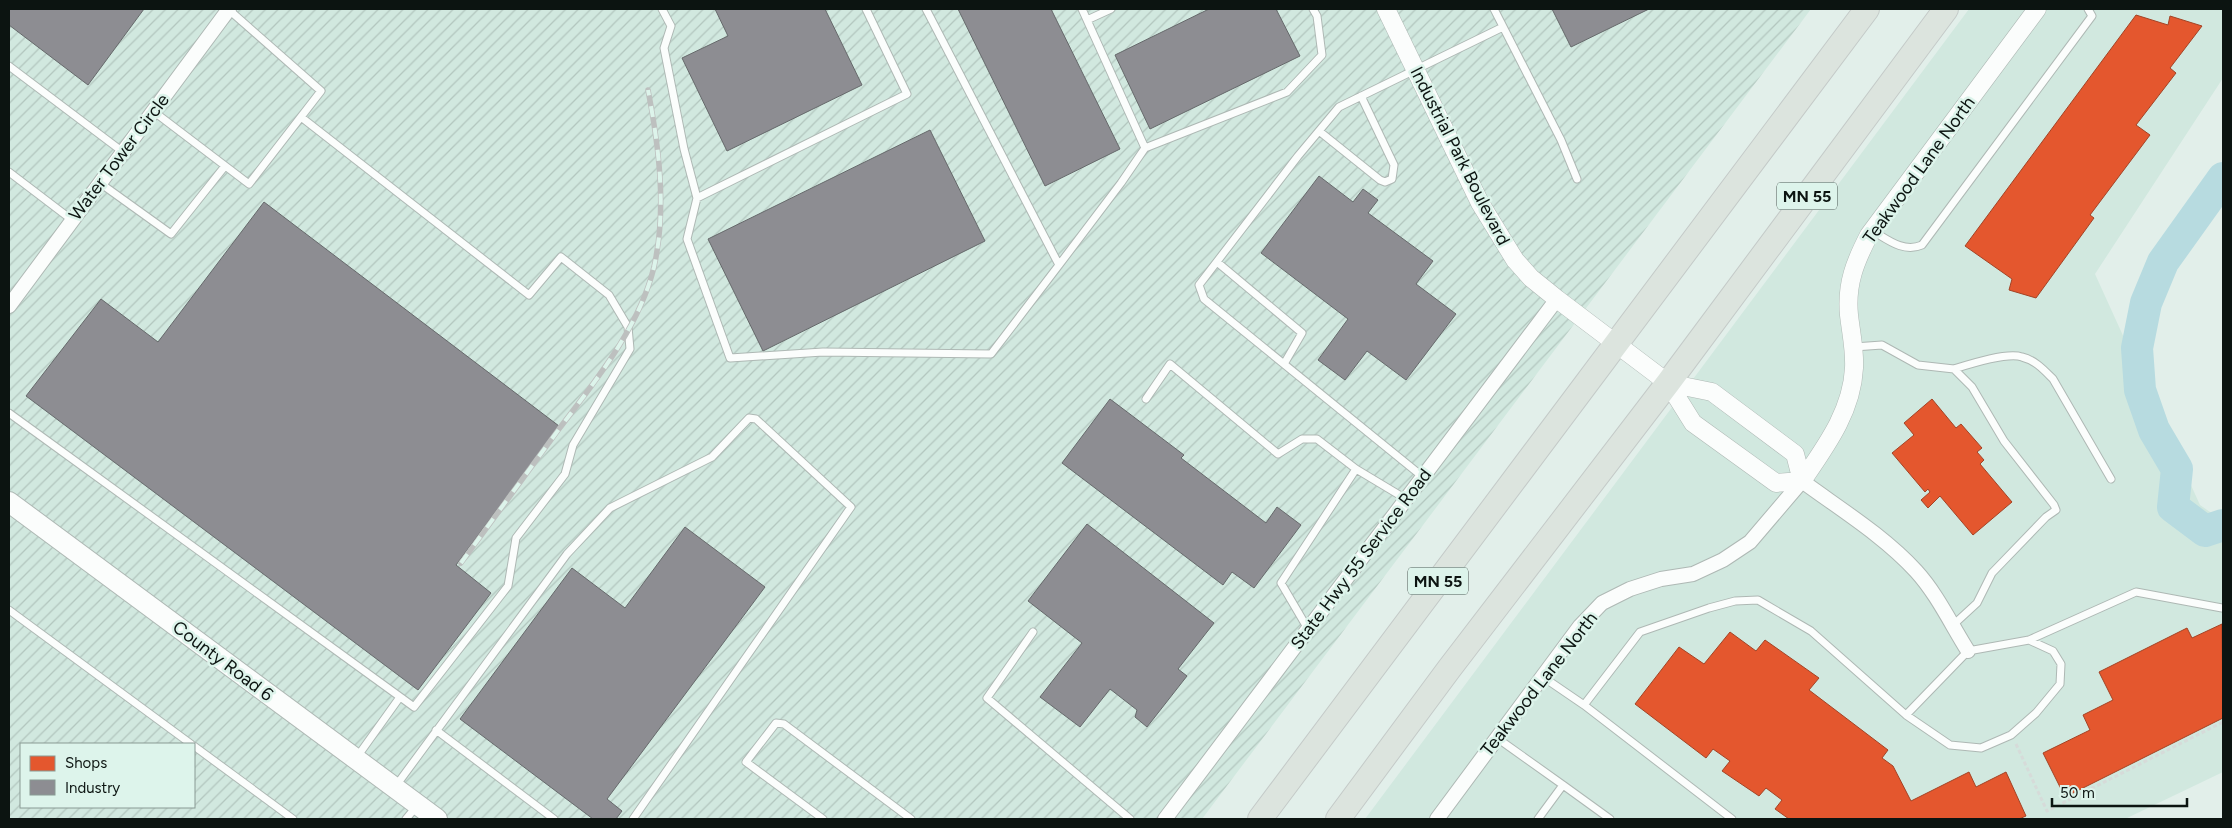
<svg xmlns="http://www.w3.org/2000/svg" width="2232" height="828" font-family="Figtree,sans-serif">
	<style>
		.built { fill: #d1e8df }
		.industrial { fill: url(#industrial-furrows); fill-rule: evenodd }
		.shops { fill: #e4572e; stroke: #a34325 }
		.industry { fill: #8d8d92; stroke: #66696b }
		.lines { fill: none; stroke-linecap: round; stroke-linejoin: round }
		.river { stroke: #b7dbe0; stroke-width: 32 }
		.service-casing { stroke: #aeb8b4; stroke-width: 9 }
		.minor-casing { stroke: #aeb8b4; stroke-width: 16 }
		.tertiary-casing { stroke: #aeb8b4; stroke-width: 19 }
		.secondary-casing { stroke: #aeb8b4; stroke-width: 22 }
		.trunk-casing { stroke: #c4cac8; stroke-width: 26 }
		.path { stroke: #d6dbd9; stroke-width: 3; stroke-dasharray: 4 2.5; stroke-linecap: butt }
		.service { stroke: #fbfdfc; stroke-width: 7 }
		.minor { stroke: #fbfdfc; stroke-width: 14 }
		.tertiary { stroke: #fbfdfc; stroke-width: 18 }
		.secondary { stroke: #fbfdfc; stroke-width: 20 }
		.trunk { stroke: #dce4de; stroke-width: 24 }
		.rail-casing { stroke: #bdc0bf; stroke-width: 5.5 }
		.rail { stroke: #ddf4eb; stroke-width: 4; stroke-dasharray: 11; stroke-linecap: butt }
		.labels { text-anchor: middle; stroke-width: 5; stroke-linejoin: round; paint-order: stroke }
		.shield { fill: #ddf4eb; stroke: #4b5752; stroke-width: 1 }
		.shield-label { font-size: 16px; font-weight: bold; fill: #0c1411 }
		.street-label { font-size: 18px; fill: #0c1411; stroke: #ddf4eb }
	</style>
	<defs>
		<pattern id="industrial-furrows" width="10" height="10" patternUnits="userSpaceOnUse" patternTransform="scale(1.25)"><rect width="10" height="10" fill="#d1e8df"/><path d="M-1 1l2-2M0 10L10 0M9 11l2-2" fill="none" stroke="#b2c6be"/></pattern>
	</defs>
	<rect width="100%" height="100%" fill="#e2efea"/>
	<path class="built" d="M1969,9H2223V78L2095,274L2200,505L2223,521V772L2125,819H1365Z"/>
	<path class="industrial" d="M9,9H1811L1202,819H9ZM21,744H194V807H21Z"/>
	<path class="shops" d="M2136,15L2168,25L2170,16L2202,26L2170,68L2176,73L2136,125L2150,135L2090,215L2094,218L2036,298L2009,290L2012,279L1965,246Z
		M1932,399L1956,428L1961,424L1982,448L1977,452L1984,460L1980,464L2012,502L1973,535L1940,496L1928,508L1921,500L1930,492L1928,489L1925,492L1892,453L1914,435L1904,423Z
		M2222,624L2223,718L2065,797L2043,753L2090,730L2083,715L2113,700L2099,672L2187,628L2192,638Z
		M1730,632L1756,651L1765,640L1819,678L1809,690L1888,750L1882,758L1893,766L1911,801L1969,772L1976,787L2006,772L2026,816L2019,819H1789L1775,809L1782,800L1766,788L1759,796L1722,771L1730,761L1713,749L1706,758L1635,704L1679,647L1704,664Z"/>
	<path class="industry" d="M9,9H144L88,85L9,25Z
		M715,9H825L862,85L727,151L682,58L728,36Z
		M958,9H1051L1120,149L1045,186Z
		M1209,9H1276L1300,56L1150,129L1115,55Z
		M1552,9H1649L1571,47Z
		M930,130L985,241L763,351L708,239Z
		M1319,176L1353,202L1363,189L1378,200L1368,213L1433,261L1416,284L1456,314L1406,380L1367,351L1345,380L1318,360L1348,319L1261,253Z
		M264,202L559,426L456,565L491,593L418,690L26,396L101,299L158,342Z
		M1110,399L1184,455L1181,458L1266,523L1277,507L1301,525L1254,588L1232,572L1223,585L1062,463Z
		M1087,524L1214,623L1178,669L1187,676L1147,727L1135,717L1137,710L1110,689L1080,727L1040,697L1082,643L1028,601Z
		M685,527L765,587L607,799L622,811L616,819H593L460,719L572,568L625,608Z"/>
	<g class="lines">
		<path class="river" d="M2223,178L2163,262L2146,303L2137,348L2140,390L2154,430L2177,469L2173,507L2205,531L2223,525"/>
		<defs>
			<path id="service" d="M662,9L671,26L664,48L684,149L697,198L907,94L866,9
				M1494,9L1561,140L1577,179
				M1087,20L1111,9
				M9,66L123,152
				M153,111L249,184L321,91L228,9
				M1319,131L1380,180L1385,182L1392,179L1394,165L1361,96
				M1145,148L1287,92L1322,55L1317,16L1313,9
				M9,172L72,220
				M100,183L171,234L225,166
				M697,198L687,239L730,358L823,352L991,354L1059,265L926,9
				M1873,231C1888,240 1904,253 1922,245L2092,16L2088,9
				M1217,262L1302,333L1284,364
				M1059,265L1121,183L1145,148L1082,9
				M1854,347L1882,345L1918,365L1954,369L1972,387L2004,441L2054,505L2056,510L2046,517L1992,573L1977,603L1952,626
				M1954,369C1970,364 2007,352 2022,357C2035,360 2044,370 2053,379L2111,479
				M1146,399L1170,364L1278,454L1302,439H1317L1356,469
				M9,413L414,707L508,586L516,538L565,474L573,445L630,349L628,327L609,295L561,257L529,295L301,117
				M1423,477L1204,299L1199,285L1298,156L1339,107L1503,27
				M9,610L191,744
				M1308,629L1281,583L1356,469L1406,499
				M1033,632L987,698L1130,819
				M2029,640L2136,592L2222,608
				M1543,677L1584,705
				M436,730L554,819
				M1497,738L1563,785
				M194,746L293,819
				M357,757L400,697
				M395,787L567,554L610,508L712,457L749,418L756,419L851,507L633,819
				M406,819L416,807
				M823,819L746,762L776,723L784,724L911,819
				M1538,819L1563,785L1610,819
				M1732,819L1584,705L1640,632L1709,608L1735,601L1758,600L1811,631L1906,715L1950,745L1981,748L2011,735L2036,713L2060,684L2061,664L2053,651L2029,640L1968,651L1906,715"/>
			<path id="minor" d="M9,306L229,9
				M1165,819L1557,299
				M1437,819L1580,626L1602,603L1630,589L1661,579L1693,574L1723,560L1750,542L1802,481C1840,509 1884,536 1916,571C1937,594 1951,624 1968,651"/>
			<path id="tertiary" d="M1386,9L1480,203L1515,260L1531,278L1557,299L1668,383L1693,423L1776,483L1802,481
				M1668,383L1712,392L1795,454L1802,481
				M1802,481C1826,446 1852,411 1854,368C1855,350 1851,333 1849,315C1846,284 1855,262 1869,235L2037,9"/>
			<path id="secondary" d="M9,502L437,819"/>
			<path id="trunk" d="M1260,819L1867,9
				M1338,819L1449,669L1668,383L1946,9"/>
		</defs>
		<use href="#service" class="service-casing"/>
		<use href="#minor" class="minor-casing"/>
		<use href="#tertiary" class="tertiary-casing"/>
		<use href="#secondary" class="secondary-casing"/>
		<use href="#trunk" class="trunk-casing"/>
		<path class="path" d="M2016,744L2047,811L2223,722"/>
		<use href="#service" class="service"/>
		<use href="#minor" class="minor"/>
		<use href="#tertiary" class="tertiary"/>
		<use href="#secondary" class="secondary"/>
		<use href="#trunk" class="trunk"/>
		<defs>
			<path id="rail" d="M461,563C493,519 526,474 559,429C596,380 639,328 654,267C667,209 659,147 648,90"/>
		</defs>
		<use href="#rail" class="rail-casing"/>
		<use href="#rail" class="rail"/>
	</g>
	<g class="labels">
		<g class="shield">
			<rect x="1777" y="182.5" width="60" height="27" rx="4"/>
			<rect x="1408" y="567.5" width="60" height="27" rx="4"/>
		</g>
		<g class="shield-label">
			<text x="1807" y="202">MN 55</text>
			<text x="1438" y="587">MN 55</text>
		</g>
		<g class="street-label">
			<text transform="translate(1460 156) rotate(63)" y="6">Industrial Park Boulevard</text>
			<text transform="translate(119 157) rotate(-53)" y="6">Water Tower Circle</text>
			<text transform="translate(1919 170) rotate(-54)" y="6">Teakwood Lane North</text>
			<text transform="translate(1361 559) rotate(-53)" y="6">State Hwy 55 Service Road</text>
			<text transform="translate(223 661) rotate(37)" y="6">County Road 6</text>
			<text transform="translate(1539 684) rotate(-52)" y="6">Teakwood Lane North</text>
		</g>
	</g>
	<rect width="2232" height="828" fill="none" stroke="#0c1411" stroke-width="20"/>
	<rect x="20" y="743" width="175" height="65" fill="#ddf4eb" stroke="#899a94"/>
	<rect x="30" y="756" width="25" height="15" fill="#e4572e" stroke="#899a94"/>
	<text x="65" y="768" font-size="15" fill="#0c1411">Shops</text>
	<rect x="30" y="780" width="25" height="15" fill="#8d8d92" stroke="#899a94"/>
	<text x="65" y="793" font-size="15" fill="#0c1411">Industry</text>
	<path d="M2052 798v8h135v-8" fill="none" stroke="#0c1411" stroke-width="2.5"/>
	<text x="2060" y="798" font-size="15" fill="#0c1411" stroke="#ddf4eb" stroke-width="4" paint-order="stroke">50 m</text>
</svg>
